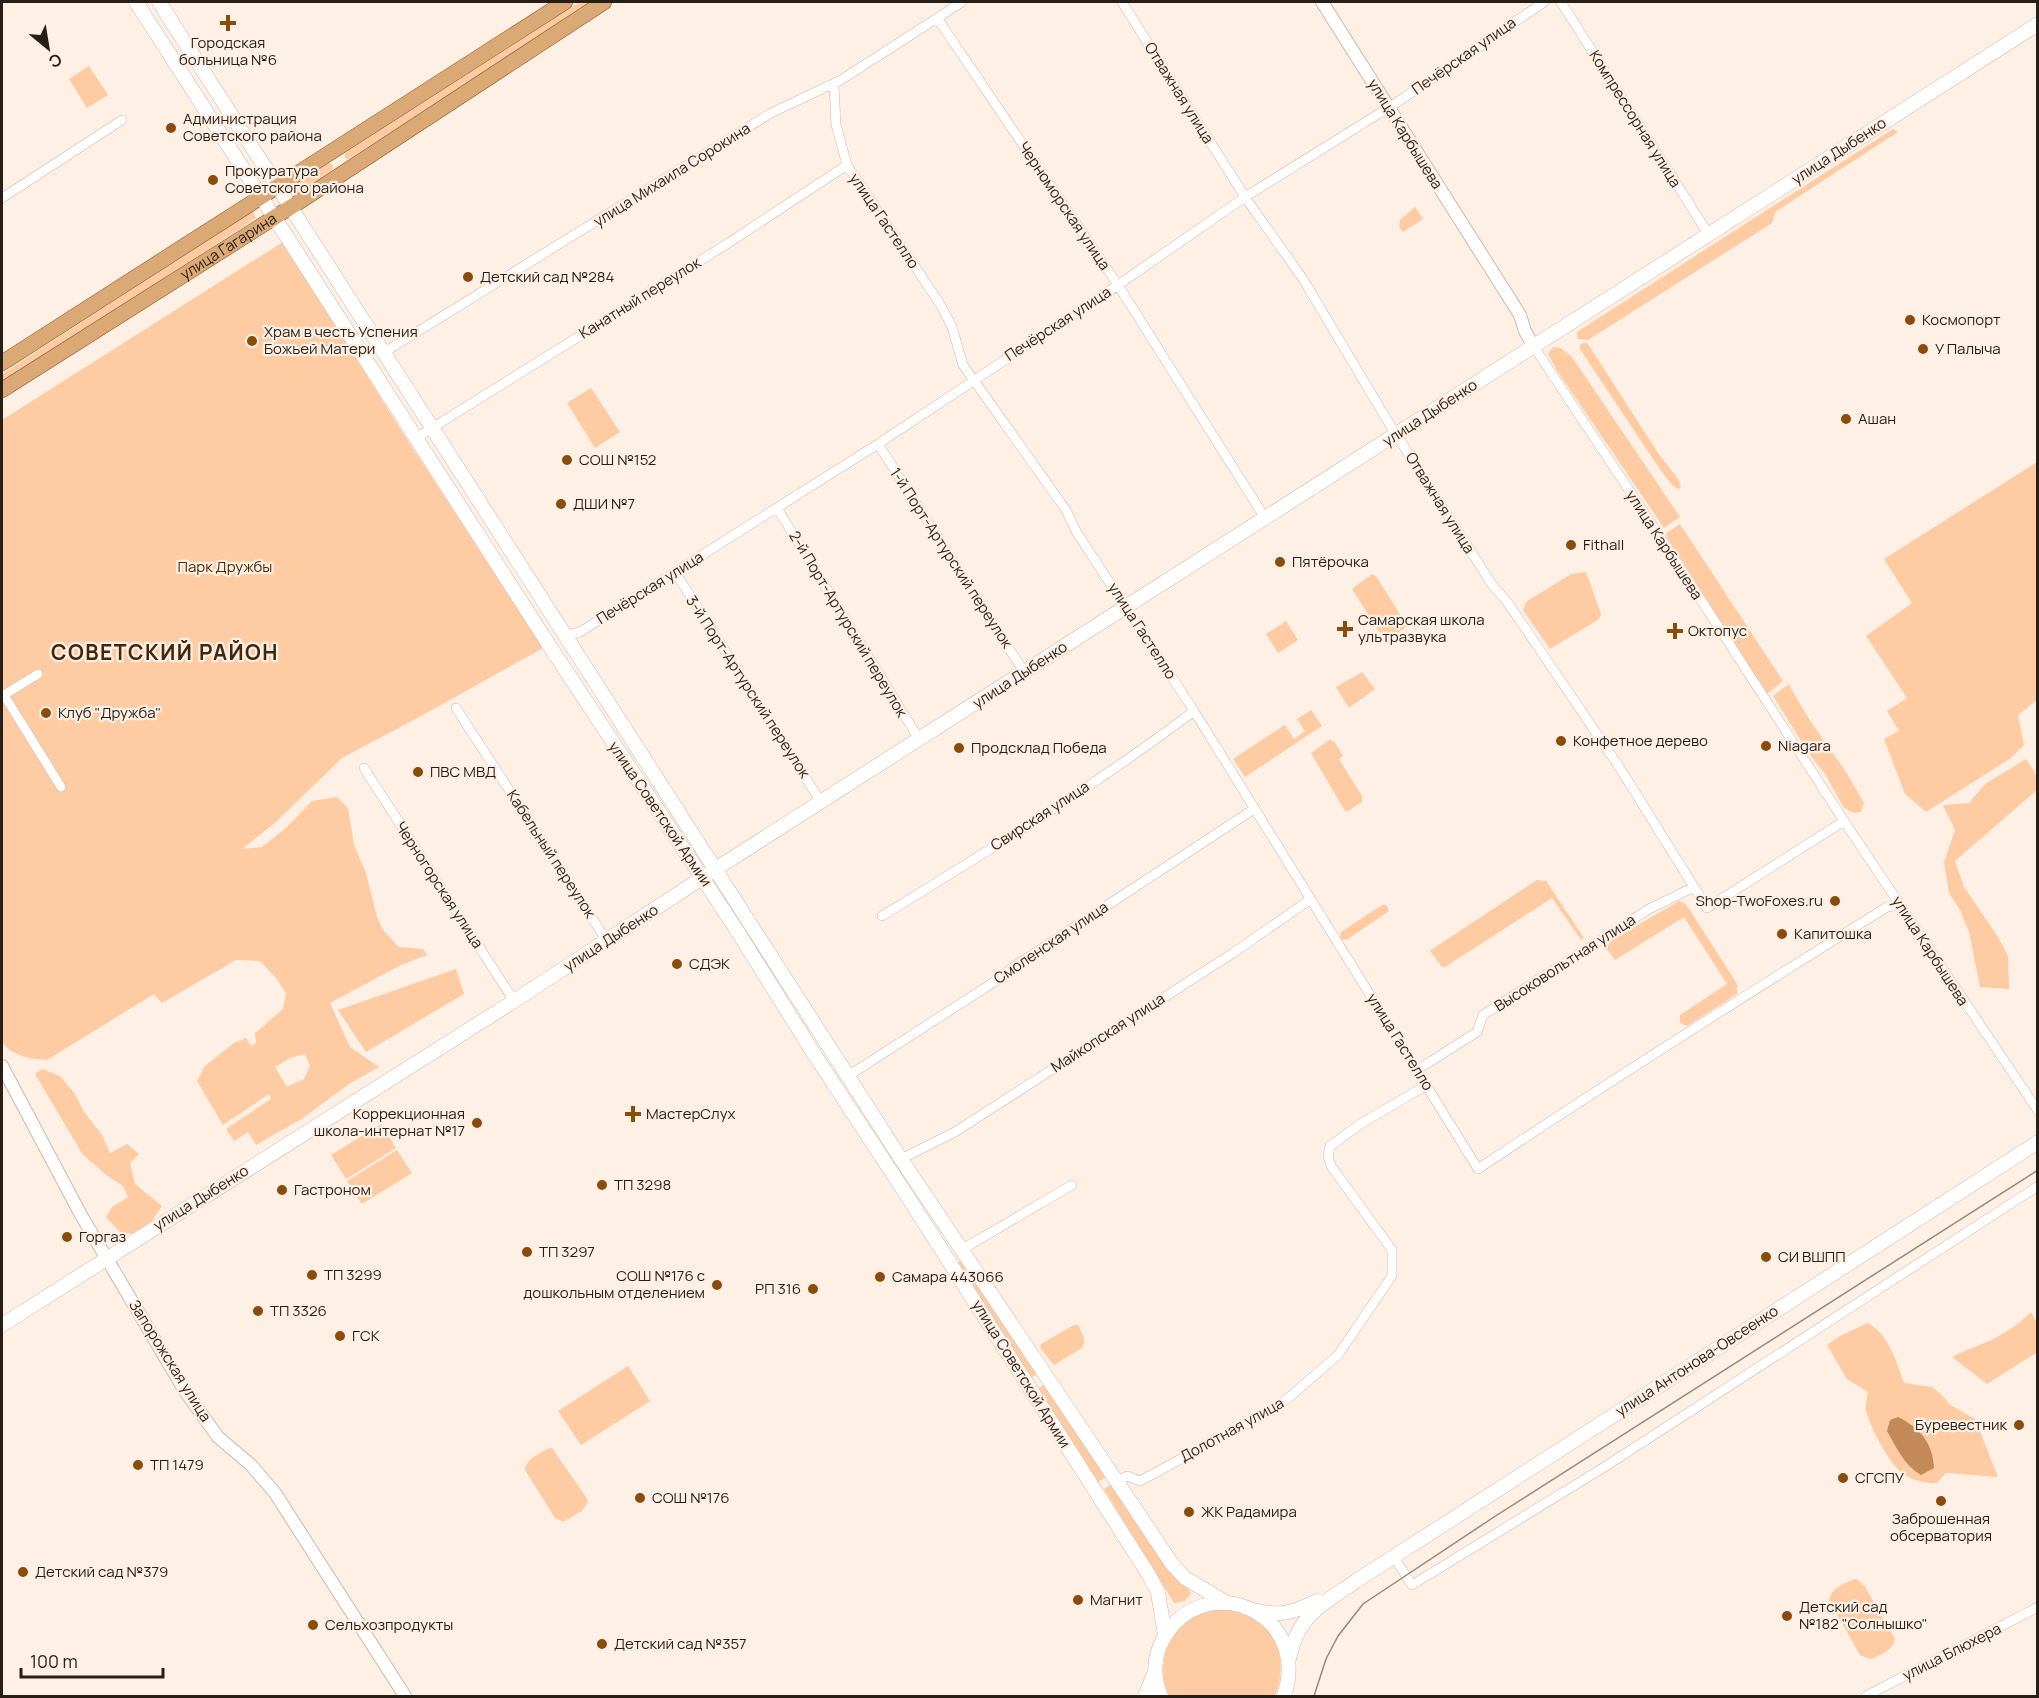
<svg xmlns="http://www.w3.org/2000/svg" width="2039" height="1698" font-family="Manrope,sans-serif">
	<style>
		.green { fill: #fecba3; fill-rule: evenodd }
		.water { fill: #c38958 }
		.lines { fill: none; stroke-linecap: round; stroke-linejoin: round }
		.minor-casing { stroke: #cfb8a6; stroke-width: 10 }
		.tertiary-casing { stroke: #cfb8a6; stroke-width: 14 }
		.secondary-casing { stroke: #cfb8a6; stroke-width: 15 }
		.primary-casing { stroke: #8b5319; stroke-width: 16 }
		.minor { stroke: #fff; stroke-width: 9 }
		.tertiary { stroke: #fff; stroke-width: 12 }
		.secondary { stroke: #fff; stroke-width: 14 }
		.primary { stroke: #daa976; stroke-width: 15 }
		.tram { stroke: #94887f; stroke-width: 1.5 }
		.poi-dot { fill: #894c0b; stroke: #fff0e5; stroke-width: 2 }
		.labels { text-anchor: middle; stroke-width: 4.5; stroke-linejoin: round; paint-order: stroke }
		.poi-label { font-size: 15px; fill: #271e17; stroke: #fff0e5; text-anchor: start }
		.street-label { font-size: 15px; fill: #271e17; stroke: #fff0e5 }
		.park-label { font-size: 15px; fill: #512a02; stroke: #fff0e5 }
		.district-label { font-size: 21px; font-weight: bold; letter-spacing: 1.5px; fill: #44260b; stroke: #fff0e5 }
	</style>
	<rect width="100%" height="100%" fill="#fff0e5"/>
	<path class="green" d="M580,2H592L349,159L345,158V153Z
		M89,66L108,95L87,108L69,79Z
		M1893,129L1898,132L1775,212L1772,223L1588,340L1578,339L1577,332Z
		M329,163L333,165L332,170L296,194L291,192V187Z
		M1415,207L1423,219L1403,232L1399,226L1400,220Z
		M252,211L256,218L2,384V374Z
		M283,242L399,427L543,648L423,715L342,758L276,822L242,849L262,847L286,828L312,801L337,797L348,808L354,845L366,873L377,917L383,930L399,947L423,949L427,955L401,965L330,1003L350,1047L379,1067L349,1084L303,1118L256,1145L248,1132L234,1141L226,1129L271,1099L269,1094L223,1125L197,1081L205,1066L234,1043L246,1038L251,1046L256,1043L255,1033L283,1009L286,993L276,978L260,961L236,960L162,1003L154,994L47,1060C31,1059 10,1056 2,1041V420ZM305,1054L310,1066L304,1079L287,1087L275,1067L290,1058Z
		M1583,343H1587L1590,347L1658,453L1678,479L1681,487L1678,489L1672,485L1659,468L1580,349V345Z
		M1553,347L1560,348L1572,357L1680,517L1664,528L1556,369L1548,354Z
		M591,388L620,432L595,448L567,403Z
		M2037,462V700L2018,715L2024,745L2011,758L1926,812L1905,794L1884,739L1899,731L1887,711L1907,698L1866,636L1912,603L1884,559Z
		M1680,524L1783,681L1767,694L1665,534Z
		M1586,572L1601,614L1599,619L1550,649L1523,610L1526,602L1571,574Z
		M1372,574L1376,576L1407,626L1387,641H1385L1352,589Z
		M1286,621L1298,640L1278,653L1266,634Z
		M1362,672L1375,689L1349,708L1336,687Z
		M1789,684C1803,711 1819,735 1837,759C1847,772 1855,788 1864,803L1861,812L1854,813L1844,808L1825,774L1810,755L1773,696Z
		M1311,710L1322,726L1245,777L1233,759L1285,725L1294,739L1305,731L1297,719Z
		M1329,740L1334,741L1343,756L1339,759L1362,796V802L1348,811H1345L1311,753Z
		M2026,759L2037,776V790L1955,861L1964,887L1998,937L2008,956L2009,989L1980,987L1969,932L1960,910L1949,893L1944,862L1955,830L1943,805L1969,803L1985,784Z
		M1537,880L1546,881L1584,938L1581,940L1552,898L1445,967H1442L1430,951L1434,948Z
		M1679,901L1686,904L1737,984V994L1687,1026L1680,1023V1015L1727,984L1684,917L1615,960L1606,948L1611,941Z
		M1382,905H1386L1389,911L1348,939L1343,940L1340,938L1341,932Z
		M456,969L464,994L366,1052L338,1010Z
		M42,1069L60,1076L75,1094L84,1112L102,1135L110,1153L127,1144L139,1154L130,1163L135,1184L162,1206L151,1222L132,1234L120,1232L106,1217L112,1207L128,1197L123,1186L109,1177L83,1155L35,1074Z
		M381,1124L396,1148L346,1179L331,1155Z
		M397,1150L412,1173L362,1204L347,1181Z
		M962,1259L1038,1373L1027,1381L953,1266Z
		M2031,1312L2037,1323L2036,1353L1987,1384L1952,1357C1963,1351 1975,1347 1987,1342C2003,1335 2019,1324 2031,1312Z
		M1868,1323C1889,1335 1896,1361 1904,1383L1932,1387L1941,1394L1949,1404L1975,1419L1998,1477L1946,1473L1937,1483C1926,1484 1911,1480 1902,1473C1889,1463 1870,1427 1866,1411C1865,1405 1867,1398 1868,1392L1847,1379L1827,1345L1840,1336Z
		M1074,1325H1078C1082,1334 1087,1339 1082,1348L1054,1365L1040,1348L1041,1344Z
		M628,1366L650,1401L581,1445L558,1411Z
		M1044,1385L1106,1477L1095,1484L1033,1391Z
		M549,1448H552L586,1497L588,1502L582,1511L563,1522L555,1518L525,1470C526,1459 540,1453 549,1448Z
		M1113,1483L1191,1593L1185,1601L1174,1603L1104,1489Z
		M1856,1579L1864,1585L1895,1639C1893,1650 1880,1656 1870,1659L1860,1655L1829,1600C1831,1589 1845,1582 1856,1579Z
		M1230,1609C1236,1611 1243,1612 1249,1615C1281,1630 1287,1667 1275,1696H1169C1153,1662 1171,1616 1212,1610C1218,1609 1224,1610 1230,1609Z"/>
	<path class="water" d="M1898,1417C1920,1428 1933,1443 1934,1468L1921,1475C1904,1465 1896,1447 1887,1431L1890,1420Z"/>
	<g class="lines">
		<defs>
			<path id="minor" d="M1122,2L1245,197L1303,279L1387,420L1491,583L1508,603L1618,765L1707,908L1844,821
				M1561,2L1709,235
				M937,18L1118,285L1265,518
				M834,85L836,125L847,165L940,304L952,327L963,365L1066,510L1077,533L1194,711L1478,1169C1613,1079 1749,993 1887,907L1900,905
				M2,198L122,120
				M1534,347L1659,535L1844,821L2038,1111
				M383,353L771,113L841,80L962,2
				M416,438L730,242L847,165
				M878,444L1024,672
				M777,508L919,739
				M675,572L821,802
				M566,635L580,632L878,444L1118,285L1245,197L1396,103L1544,2
				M38,674L4,695L61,787
				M456,708L607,941
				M364,768L514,1001
				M882,916C988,851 1095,786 1194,711
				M1417,1070L1477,1032L1483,1015L1649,909L1694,887
				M848,1076L994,982L1015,966L1254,809
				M901,1159L955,1132L1233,953L1311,899
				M961,1250L1072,1185
				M1116,1482L1127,1476L1140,1481L1279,1406L1338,1355L1392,1276V1250L1331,1166L1328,1156L1330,1146L1362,1123L1427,1085
				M1394,1557L1412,1585L1606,1466L2038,1186
				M1866,1696L2038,1607"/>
			<path id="tertiary" d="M1322,2L1520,315L1525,331L1534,347
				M2,1066L81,1215L185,1391L218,1437L251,1465L275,1493L405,1696"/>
			<path id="secondary" d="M136,2L549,645L736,929L814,1054L904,1191L1149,1575L1158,1593L1165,1635
				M159,2L901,1159L1172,1564L1185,1578L1227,1603
				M2,1325L514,1001L728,861L2038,24
				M1258,1611C1280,1617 1297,1611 1317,1601
				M1289,1659C1298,1614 1322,1605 1356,1581L2038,1142
				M1145,1696L1155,1672
				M1161,1696C1153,1678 1153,1656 1164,1638C1204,1568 1312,1611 1284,1696"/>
			<g id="primary">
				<path d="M2,363L565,2"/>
				<path id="s1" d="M2,390L302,200L604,2"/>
			</g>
		</defs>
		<use href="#minor" class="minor-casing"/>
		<use href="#tertiary" class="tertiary-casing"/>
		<use href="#secondary" class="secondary-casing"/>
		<use href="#primary" class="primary-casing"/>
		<use href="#minor" class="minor"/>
		<use href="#tertiary" class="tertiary"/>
		<use href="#secondary" class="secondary"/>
		<use href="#primary" class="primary"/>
		<path class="tram" d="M1314,1696L1326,1659L1338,1636L1363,1604L1494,1517L2038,1170"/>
	</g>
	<g class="poi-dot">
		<path d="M225 14h6v6h6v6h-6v6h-6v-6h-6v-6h6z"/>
		<circle cx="171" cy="128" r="6"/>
		<circle cx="213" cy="180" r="6"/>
		<circle cx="468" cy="277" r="6"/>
		<circle cx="1910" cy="320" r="6"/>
		<circle cx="252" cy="341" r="6"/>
		<circle cx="1923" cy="349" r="6"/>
		<circle cx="1846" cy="419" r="6"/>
		<circle cx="567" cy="460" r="6"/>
		<circle cx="561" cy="504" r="6"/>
		<circle cx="1571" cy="545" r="6"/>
		<circle cx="1280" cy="562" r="6"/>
		<path d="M1342 620h6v6h6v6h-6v6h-6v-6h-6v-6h6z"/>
		<path d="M1672 622h6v6h6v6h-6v6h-6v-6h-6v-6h6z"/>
		<circle cx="46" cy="713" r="6"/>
		<circle cx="1561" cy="741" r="6"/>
		<circle cx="1766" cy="746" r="6"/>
		<circle cx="959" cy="748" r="6"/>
		<circle cx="418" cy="772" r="6"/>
		<circle cx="1835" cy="901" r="6"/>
		<circle cx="1782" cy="934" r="6"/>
		<circle cx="677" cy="964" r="6"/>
		<path d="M630 1105h6v6h6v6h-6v6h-6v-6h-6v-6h6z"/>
		<circle cx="477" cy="1123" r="6"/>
		<circle cx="602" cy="1185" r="6"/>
		<circle cx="282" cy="1190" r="6"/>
		<circle cx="67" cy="1237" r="6"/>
		<circle cx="527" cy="1252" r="6"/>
		<circle cx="1766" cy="1257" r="6"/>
		<circle cx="312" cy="1275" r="6"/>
		<circle cx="880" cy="1277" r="6"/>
		<circle cx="717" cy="1285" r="6"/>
		<circle cx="813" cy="1289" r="6"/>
		<circle cx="258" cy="1311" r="6"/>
		<circle cx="340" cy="1336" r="6"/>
		<circle cx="2019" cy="1425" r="6"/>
		<circle cx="138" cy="1465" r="6"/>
		<circle cx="1843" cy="1478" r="6"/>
		<circle cx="640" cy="1498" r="6"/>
		<circle cx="1941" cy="1501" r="6"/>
		<circle cx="1189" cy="1512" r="6"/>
		<circle cx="23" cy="1572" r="6"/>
		<circle cx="1078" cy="1600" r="6"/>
		<circle cx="1787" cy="1616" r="6"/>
		<circle cx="313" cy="1625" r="6"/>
		<circle cx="602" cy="1644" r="6"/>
	</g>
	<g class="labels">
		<g class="poi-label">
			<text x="228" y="48" text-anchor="middle">Городская<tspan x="228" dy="17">больница №6</tspan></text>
			<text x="183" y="124">Администрация<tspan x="183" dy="17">Советского района</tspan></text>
			<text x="225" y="176">Прокуратура<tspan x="225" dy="17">Советского района</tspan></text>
			<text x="480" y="282">Детский сад №284</text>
			<text x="1922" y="325">Космопорт</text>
			<text x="264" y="337">Храм в честь Успения<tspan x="264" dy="17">Божьей Матери</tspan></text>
			<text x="1935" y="354">У Палыча</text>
			<text x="1858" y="424">Ашан</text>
			<text x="579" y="465">СОШ №152</text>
			<text x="573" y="509">ДШИ №7</text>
			<text x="1583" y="550">Fithall</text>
			<text x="1292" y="567">Пятёрочка</text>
			<text x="1358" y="625">Самарская школа<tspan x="1358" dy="17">ультразвука</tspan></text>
			<text x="1688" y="636">Октопус</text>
			<text x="58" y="718">Клуб "Дружба"</text>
			<text x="1573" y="746">Конфетное дерево</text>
			<text x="1778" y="751">Niagara</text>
			<text x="971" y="753">Продсклад Победа</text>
			<text x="430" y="777">ПВС МВД</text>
			<text x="1823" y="906" text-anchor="end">Shop-TwoFoxes.ru</text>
			<text x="1794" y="939">Капитошка</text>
			<text x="689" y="969">СДЭК</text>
			<text x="465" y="1119" text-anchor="end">Коррекционная<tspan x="465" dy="17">школа-интернат №17</tspan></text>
			<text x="646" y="1119">МастерСлух</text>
			<text x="614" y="1190">ТП 3298</text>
			<text x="294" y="1195">Гастроном</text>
			<text x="79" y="1242">Горгаз</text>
			<text x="539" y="1257">ТП 3297</text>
			<text x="1778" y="1262">СИ ВШПП</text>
			<text x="324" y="1280">ТП 3299</text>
			<text x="705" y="1281" text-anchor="end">СОШ №176 с<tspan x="705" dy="17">дошкольным отделением</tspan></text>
			<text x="892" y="1282">Самара 443066</text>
			<text x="801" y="1294" text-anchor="end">РП 316</text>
			<text x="270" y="1316">ТП 3326</text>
			<text x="352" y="1341">ГСК</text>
			<text x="2007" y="1430" text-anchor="end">Буревестник</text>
			<text x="150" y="1470">ТП 1479</text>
			<text x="1855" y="1483">СГСПУ</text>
			<text x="652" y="1503">СОШ №176</text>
			<text x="1201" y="1517">ЖК Радамира</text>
			<text x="1941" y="1524" text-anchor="middle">Заброшенная<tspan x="1941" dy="17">обсерватория</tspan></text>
			<text x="35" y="1577">Детский сад №379</text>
			<text x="1090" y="1605">Магнит</text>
			<text x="1799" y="1612">Детский сад<tspan x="1799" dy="17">№182 "Солнышко"</tspan></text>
			<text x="325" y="1630">Сельхозпродукты</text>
			<text x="614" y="1649">Детский сад №357</text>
		</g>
		<g class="street-label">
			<text transform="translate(1464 56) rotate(-35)" y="5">Печёрская улица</text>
			<text transform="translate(1179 93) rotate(58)" y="5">Отважная улица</text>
			<text transform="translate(1635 119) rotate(58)" y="5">Компрессорная улица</text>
			<text transform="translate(1405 134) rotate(58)" y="5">улица Карбышева</text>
			<text transform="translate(1839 151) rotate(-33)" y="5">улица Дыбенко</text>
			<text transform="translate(672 175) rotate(-32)" y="5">улица Михаила Сорокина</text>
			<text transform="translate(1064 206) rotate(56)" y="5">Черноморская улица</text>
			<text transform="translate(884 221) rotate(56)" y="5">улица Гастелло</text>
			<text dy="5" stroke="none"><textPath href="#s1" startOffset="268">улица Гагарина</textPath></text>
			<text transform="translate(640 298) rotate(-32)" y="5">Канатный переулок</text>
			<text transform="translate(1058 324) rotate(-33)" y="5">Печёрская улица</text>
			<text transform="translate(1430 413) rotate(-33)" y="5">улица Дыбенко</text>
			<text transform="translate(1440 503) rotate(58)" y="5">Отважная улица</text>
			<text transform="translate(1664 545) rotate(57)" y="5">улица Карбышева</text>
			<text transform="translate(951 558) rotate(57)" y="5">1-й Порт-Артурский переулок</text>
			<text transform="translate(650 588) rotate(-32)" y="5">Печёрская улица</text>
			<text transform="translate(848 624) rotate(59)" y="5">2-й Порт-Артурский переулок</text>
			<text transform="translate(1142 631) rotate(57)" y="5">улица Гастелло</text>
			<text transform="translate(1020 675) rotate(-33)" y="5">улица Дыбенко</text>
			<text transform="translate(748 687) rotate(57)" y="5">3-й Порт-Артурский переулок</text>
			<text transform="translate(660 814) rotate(56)" y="5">улица Советской Армии</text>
			<text transform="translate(1040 816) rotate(-33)" y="5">Свирская улица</text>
			<text transform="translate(551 854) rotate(57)" y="5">Кабельный переулок</text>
			<text transform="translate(439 885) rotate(57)" y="5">Черногорская улица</text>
			<text transform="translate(611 938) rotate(-33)" y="5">улица Дыбенко</text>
			<text transform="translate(1051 943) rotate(-34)" y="5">Смоленская улица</text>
			<text transform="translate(1930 951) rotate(57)" y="5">улица Карбышева</text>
			<text transform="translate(1565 963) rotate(-33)" y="5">Высоковольтная улица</text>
			<text transform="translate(1108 1033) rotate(-33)" y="5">Майкопская улица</text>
			<text transform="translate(1400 1042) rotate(58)" y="5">улица Гастелло</text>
			<text transform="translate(201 1198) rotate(-32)" y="5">улица Дыбенко</text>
			<text transform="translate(170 1361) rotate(58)" y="5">Запорожская улица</text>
			<text transform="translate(1697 1361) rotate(-33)" y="5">улица Антонова-Овсеенко</text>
			<text transform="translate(1021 1374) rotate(58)" y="5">улица Советской Армии</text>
			<text transform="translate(1232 1430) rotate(-29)" y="5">Долотная улица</text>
			<text transform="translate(1952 1652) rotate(-27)" y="5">улица Блюхера</text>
		</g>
		<g class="park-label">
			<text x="225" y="572">Парк Дружбы</text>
		</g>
		<g class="district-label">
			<text x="165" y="660">СОВЕТСКИЙ РАЙОН</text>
		</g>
	</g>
	<rect width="2039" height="1698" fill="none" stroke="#271e17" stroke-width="6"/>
	<g transform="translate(48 48) rotate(150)" stroke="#fff0e5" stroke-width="4.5" paint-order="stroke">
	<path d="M0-4.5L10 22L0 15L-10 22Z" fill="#271e17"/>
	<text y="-9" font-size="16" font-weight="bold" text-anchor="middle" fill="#271e17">С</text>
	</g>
	<path d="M21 1668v9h142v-9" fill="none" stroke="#271e17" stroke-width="3"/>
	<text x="30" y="1668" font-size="18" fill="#271e17" stroke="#fff0e5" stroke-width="4.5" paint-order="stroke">100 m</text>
</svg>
